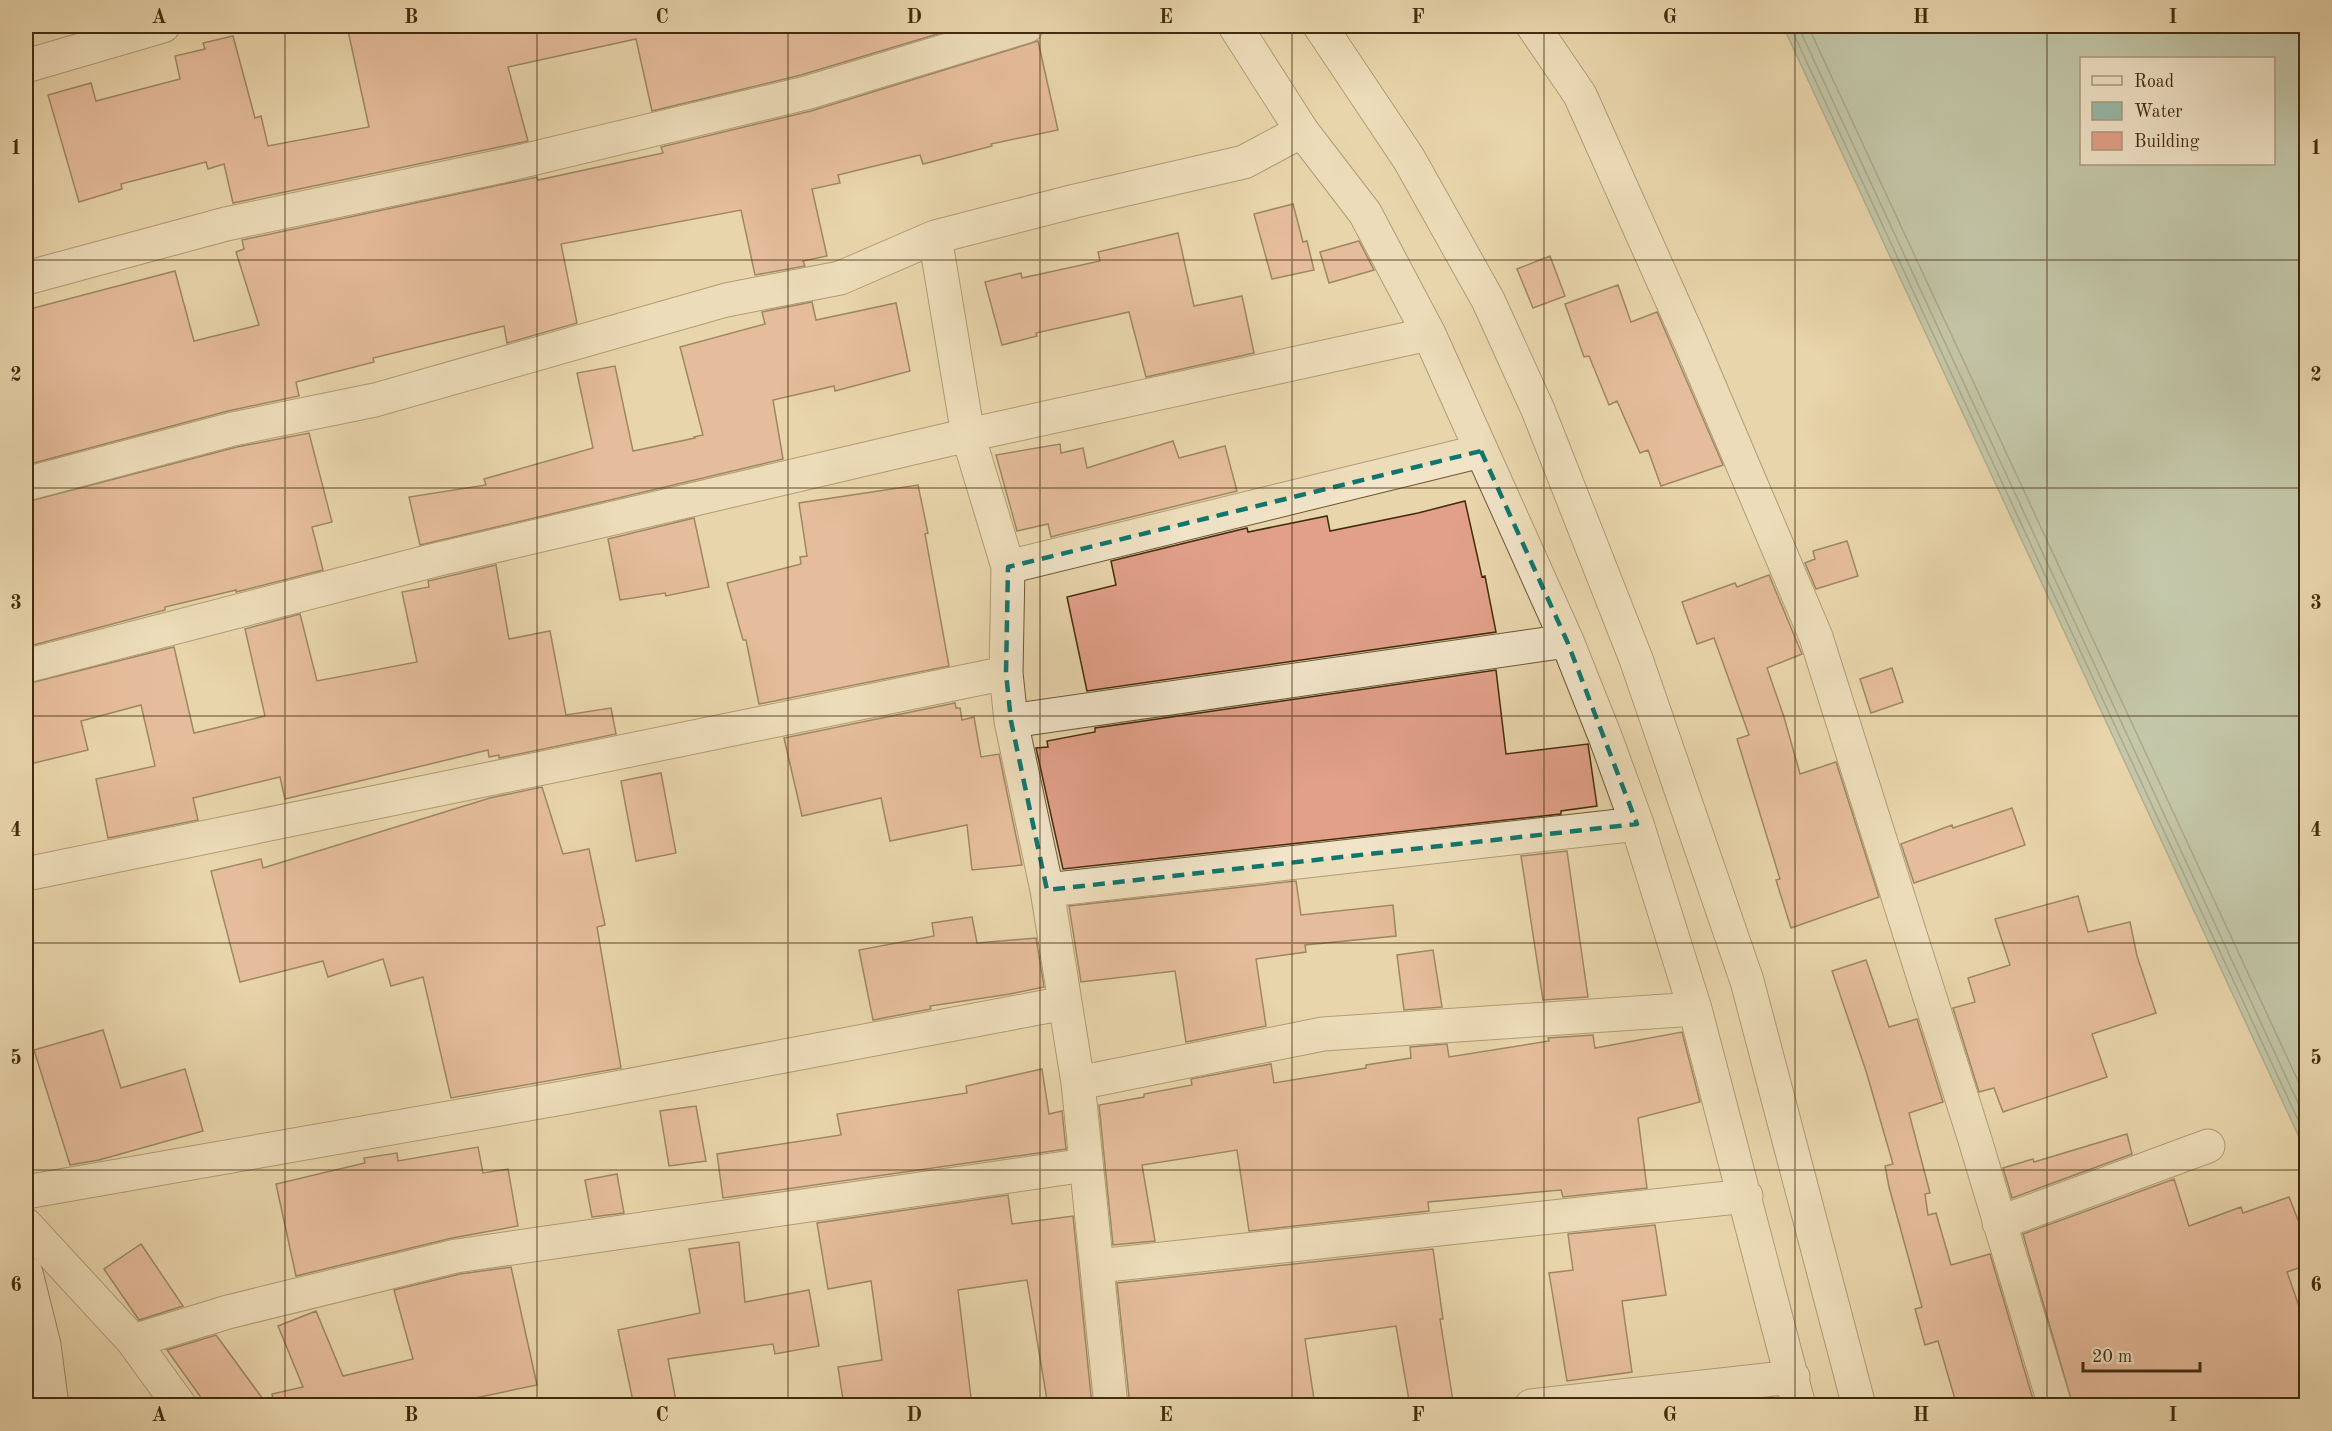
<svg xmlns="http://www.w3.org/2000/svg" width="2332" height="1431" font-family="'Old Standard TT',serif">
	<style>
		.water { fill: #97b9a9; stroke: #75806b; stroke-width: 1.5; fill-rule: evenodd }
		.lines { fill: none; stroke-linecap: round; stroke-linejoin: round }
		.shore { stroke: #6c725b; stroke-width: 1.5 }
		.building { fill: #e2a08a; stroke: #422b0d; stroke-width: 1.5 }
		.street-casing { stroke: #6c5635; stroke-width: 35 }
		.secondary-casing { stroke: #422b0d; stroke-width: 35 }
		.street { stroke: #f1e4c9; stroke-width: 33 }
		.secondary { stroke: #f1e4c9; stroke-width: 33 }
		.marked { fill: none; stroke: #0f766e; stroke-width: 4.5; stroke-dasharray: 12 8; stroke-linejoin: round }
		.grid { fill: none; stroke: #422b0d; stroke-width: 1.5; stroke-opacity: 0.55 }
		.neatline { fill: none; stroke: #422b0d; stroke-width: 2 }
		.grid-label { font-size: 20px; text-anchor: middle; font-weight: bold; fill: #422b0d }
	</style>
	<rect width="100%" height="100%" fill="#e9d5ac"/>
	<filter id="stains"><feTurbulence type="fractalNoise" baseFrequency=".00333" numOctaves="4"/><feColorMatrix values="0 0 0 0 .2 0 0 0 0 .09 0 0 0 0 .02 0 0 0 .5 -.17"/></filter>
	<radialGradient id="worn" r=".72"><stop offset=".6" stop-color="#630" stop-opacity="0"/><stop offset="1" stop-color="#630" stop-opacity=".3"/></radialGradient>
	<path class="water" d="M1783,26H2306V1152ZM2082,58H2274V164H2082Z"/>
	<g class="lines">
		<path class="shore" d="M1790,26L2306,1137
			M1798,26L2306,1120
			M1808,26L2306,1098"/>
	</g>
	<path class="building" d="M347,26H964L801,75L652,111L636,39L508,67L528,141L233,203L224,164L208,169L206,162L121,184L122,189L79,202L48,95L91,83L96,101L180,79L175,56L205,49L203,43L233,36L255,118L261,116L268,146L369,127Z
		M1038,41L1058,130L991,144L992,146L923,164L920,155L838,175L840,183L812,189L827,256L803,261L805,266L755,275L741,210L561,244L577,323L507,343L504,326L373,358L374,362L296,382L299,396L228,411L26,465V310L175,271L194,341L259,325L236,252L244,249L242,240L537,177L538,180L663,153L661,147L811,111Z
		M1293,204L1303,242L1307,241L1314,270L1272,279L1254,214Z
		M1178,233L1194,306L1242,296L1254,353L1146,377L1129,312L1036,333L1037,336L1002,345L985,282L1021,273L1022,278L1100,261L1098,252Z
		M1359,241L1374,270L1329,283L1320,252Z
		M1550,256L1565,296L1533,308L1517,269Z
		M1618,285L1631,322L1657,312L1723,465L1661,486L1648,450L1640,453L1617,401L1609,405L1589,356L1584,357L1565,304Z
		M812,302L816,320L896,303L910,371L835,391L834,386L773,400L783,459L420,545L409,497L486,485L484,479L593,448L577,373L615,366L633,451L695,438L694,437L703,435L680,347L765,324L762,312Z
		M309,433L332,522L312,527L323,570L236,592V590L165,607V610L26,647V502L237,447Z
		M1173,441L1179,458L1225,446L1237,491L1058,535L1051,537L1048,524L1017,531L996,455L1060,444L1061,453L1083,448L1087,468Z
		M918,485L928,533L925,534L949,666L759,704L746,640H743L727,583L801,564L800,557L807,556L799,503Z
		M1465,501L1482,577L1485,576L1496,632L1087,691L1067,597L1116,585L1111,561L1247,528L1248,532L1327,516L1330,531L1418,513Z
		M694,518L709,587L666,596L665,593L620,600L608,539Z
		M1847,541L1858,576L1816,589L1805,563L1815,559L1813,551Z
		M496,565L509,639L550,631L566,715L611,708L616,734L499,758V755L489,757L488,750L285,799L280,777L193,798L198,820L108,838L96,779L155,766L141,705L81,721L88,750L26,765V684L174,647L194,733L265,716L245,629L300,614L317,681L417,662L402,592L429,587L428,581Z
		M1769,575L1802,654L1767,668L1784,717L1800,774L1836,762L1879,897L1791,928L1776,880L1780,879L1737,739L1749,735L1714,638L1697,644L1682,602L1735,583L1737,587Z
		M1892,668L1903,702L1871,713L1860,679Z
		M1496,670L1506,754L1588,744L1597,806L1561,811V814L1063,869L1036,748L1048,747L1047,741L1095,732V728Z
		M955,703L956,708H960L962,720L974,717L981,757L999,754L1022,865L972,870L967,825L890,841L881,798L802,816L784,738Z
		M661,773L676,853L636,861L621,781Z
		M542,787L563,854L589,849L605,925L597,927L621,1068L451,1098L423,977L391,986L383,959L328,977L323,961L240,982L211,871L261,859L263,868L490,798Z
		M2012,808L2025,845L1914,883L1901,844L1952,825L1953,828Z
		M1567,851L1588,997L1543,1000L1521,856Z
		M1296,881L1301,915L1393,905L1396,936L1305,945L1306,952L1256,959L1266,1026L1186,1042L1175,971L1081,982L1069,906Z
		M2078,896L2088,932L2130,922L2137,956L2156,1013L2092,1034L2107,1077L2003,1112L1994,1088L1979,1092L1953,1008L1975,1002L1968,978L2010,965L1995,919Z
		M972,917L977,943L1036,938L1044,987L1010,994L930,1006L931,1009L873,1020L859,950L934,936L932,923Z
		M1433,950L1442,1007L1404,1010L1397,955Z
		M1866,960L1889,1027L1917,1019L1943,1102L1909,1113L1930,1193L1925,1194L1928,1215L1936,1213L1951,1265L1990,1254L2035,1406H1957L1938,1341L1925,1345L1915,1309L1922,1307L1889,1187L1885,1166L1893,1164L1866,1071L1832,971Z
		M103,1030L121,1088L185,1069L203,1131L99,1160L70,1165L34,1050Z
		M1682,1032L1700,1102L1638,1118L1647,1188L1563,1197L1561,1190L1428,1202L1429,1211L1249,1231L1237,1150L1142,1165L1155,1241L1113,1245L1099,1105L1144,1097V1094L1192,1085L1191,1079L1271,1064L1274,1083L1366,1068V1065L1411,1058L1410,1047L1447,1044L1449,1057L1549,1041L1548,1038L1593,1035L1595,1048Z
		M1042,1069L1049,1114L1062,1111L1066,1149L723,1198L717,1154L841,1135L837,1114L967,1093L966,1086Z
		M696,1106L706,1161L669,1166L660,1111Z
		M2127,1134L2132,1154L2012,1198L2003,1168L2033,1159L2034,1162Z
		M478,1147L483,1173L508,1169L518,1226L452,1238L296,1276L276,1184L365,1163L364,1158L397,1153L398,1161Z
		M617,1174L624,1213L592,1217L585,1180Z
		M2174,1179L2189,1226L2241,1207L2243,1213L2289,1197L2307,1243V1265L2287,1272L2307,1329V1406H2073L2023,1234Z
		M1008,1195L1012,1224L1073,1216L1092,1406H1048L1027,1280L958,1290L972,1406H844L838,1367L882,1360L871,1281L828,1289L817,1223Z
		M1655,1225L1666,1295L1622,1301L1632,1372L1567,1381L1549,1273L1573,1270L1568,1234Z
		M739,1242L745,1302L809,1290L819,1346L775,1354L773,1344L668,1359L677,1406H634L618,1330L700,1313L689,1249Z
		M141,1244L183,1306L139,1320L104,1269Z
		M1433,1249L1443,1319H1440L1453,1401L1410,1406L1396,1326L1305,1339L1315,1406H1130L1117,1283Z
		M511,1267L537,1385L437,1406H274L272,1394L303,1387L278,1326L316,1311L343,1376L413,1359L394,1290L460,1274Z
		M216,1335L268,1406H207L167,1350Z"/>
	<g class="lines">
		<defs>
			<path id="street" d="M1235,26L1302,131L1365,213L1429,334L1567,641L1606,739L1637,824L1695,1009L1799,1406
				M1320,26L1409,159L1488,300L1538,410L1636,659L1747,981L1859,1406
				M1533,26L1580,95L1691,343L1816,637L1975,1140L2055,1406
				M26,66L163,26
				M26,278L226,224L502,166L806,93L1027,26
				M26,484L233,429L375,400L726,300L840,278L935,237L1075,201L1244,162L1302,131
				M1008,567L1481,451
				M26,666L435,560L968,435L935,237
				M1011,721L1006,673L1008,567L968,435L1429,334
				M26,874L1006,673
				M1047,890L1637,824
				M1078,1083L1323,1034L1695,1009
				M26,1192L568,1097L1065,1003
				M1999,1223L2208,1146
				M26,1225L133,1341L180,1406
				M1098,1266L1746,1196
				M133,1341L228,1312L456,1256L1086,1165
				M1111,1406L1078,1083L1047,890L1011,721L1567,641
				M1531,1406L1793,1377"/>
			<path id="secondary" d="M26,1273L44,1345L52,1406"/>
		</defs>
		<use href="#street" class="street-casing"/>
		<use href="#secondary" class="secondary-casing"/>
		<use href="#street" class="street"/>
		<use href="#secondary" class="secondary"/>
	</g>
	<path d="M0 0H2332V1431H0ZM1481,451L1567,641L1637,824L1047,890L1011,721L1006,673L1008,567Z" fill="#e9d5ac" fill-opacity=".55" fill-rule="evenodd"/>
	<path class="marked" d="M1481,451L1567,641L1637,824L1047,890L1011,721L1006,673L1008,567Z"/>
	<path class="grid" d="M285,26V1406M537,26V1406M788,26V1406M1040,26V1406M1292,26V1406M1544,26V1406M1795,26V1406M2047,26V1406M26,260H2306M26,488H2306M26,716H2306M26,943H2306M26,1170H2306"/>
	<rect width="2332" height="1431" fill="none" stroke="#e9d5ac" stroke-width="66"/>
	<rect x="2080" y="57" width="195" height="108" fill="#f1e4c9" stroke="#ab9a7e" stroke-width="1.5"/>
	<rect x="2092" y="76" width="30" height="9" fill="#f1e4c9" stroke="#ab9a7e" stroke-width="1.5"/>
	<text x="2134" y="87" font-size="18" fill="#422b0d">Road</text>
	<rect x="2092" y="102" width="30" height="18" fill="#97b9a9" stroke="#ab9a7e" stroke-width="1.5"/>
	<text x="2134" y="117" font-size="18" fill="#422b0d">Water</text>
	<rect x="2092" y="132" width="30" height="18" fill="#e2a08a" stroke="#ab9a7e" stroke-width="1.5"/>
	<text x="2134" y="147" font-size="18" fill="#422b0d">Building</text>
	<path d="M2083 1362v9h117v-9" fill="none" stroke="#422b0d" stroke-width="3"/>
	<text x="2092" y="1362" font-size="18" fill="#422b0d" stroke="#f1e4c9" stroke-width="4.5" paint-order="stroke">20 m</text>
	<rect x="33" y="33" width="2266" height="1365" class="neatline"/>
	<g class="grid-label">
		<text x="159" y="23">A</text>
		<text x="411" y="23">B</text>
		<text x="662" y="23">C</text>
		<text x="914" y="23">D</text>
		<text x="1166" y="23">E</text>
		<text x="1418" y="23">F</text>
		<text x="1670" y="23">G</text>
		<text x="1921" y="23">H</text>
		<text x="2173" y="23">I</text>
		<text x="16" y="154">1</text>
		<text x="2316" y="154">1</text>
		<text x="16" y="381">2</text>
		<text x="2316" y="381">2</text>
		<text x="16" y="609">3</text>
		<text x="2316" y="609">3</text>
		<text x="16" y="836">4</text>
		<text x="2316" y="836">4</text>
		<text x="16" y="1064">5</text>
		<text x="2316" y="1064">5</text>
		<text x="16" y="1291">6</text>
		<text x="2316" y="1291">6</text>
		<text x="159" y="1421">A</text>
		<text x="411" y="1421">B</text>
		<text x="662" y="1421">C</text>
		<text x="914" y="1421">D</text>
		<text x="1166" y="1421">E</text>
		<text x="1418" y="1421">F</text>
		<text x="1670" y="1421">G</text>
		<text x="1921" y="1421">H</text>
		<text x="2173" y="1421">I</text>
	</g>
	<rect width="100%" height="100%" filter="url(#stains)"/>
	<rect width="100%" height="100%" fill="url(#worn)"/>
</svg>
